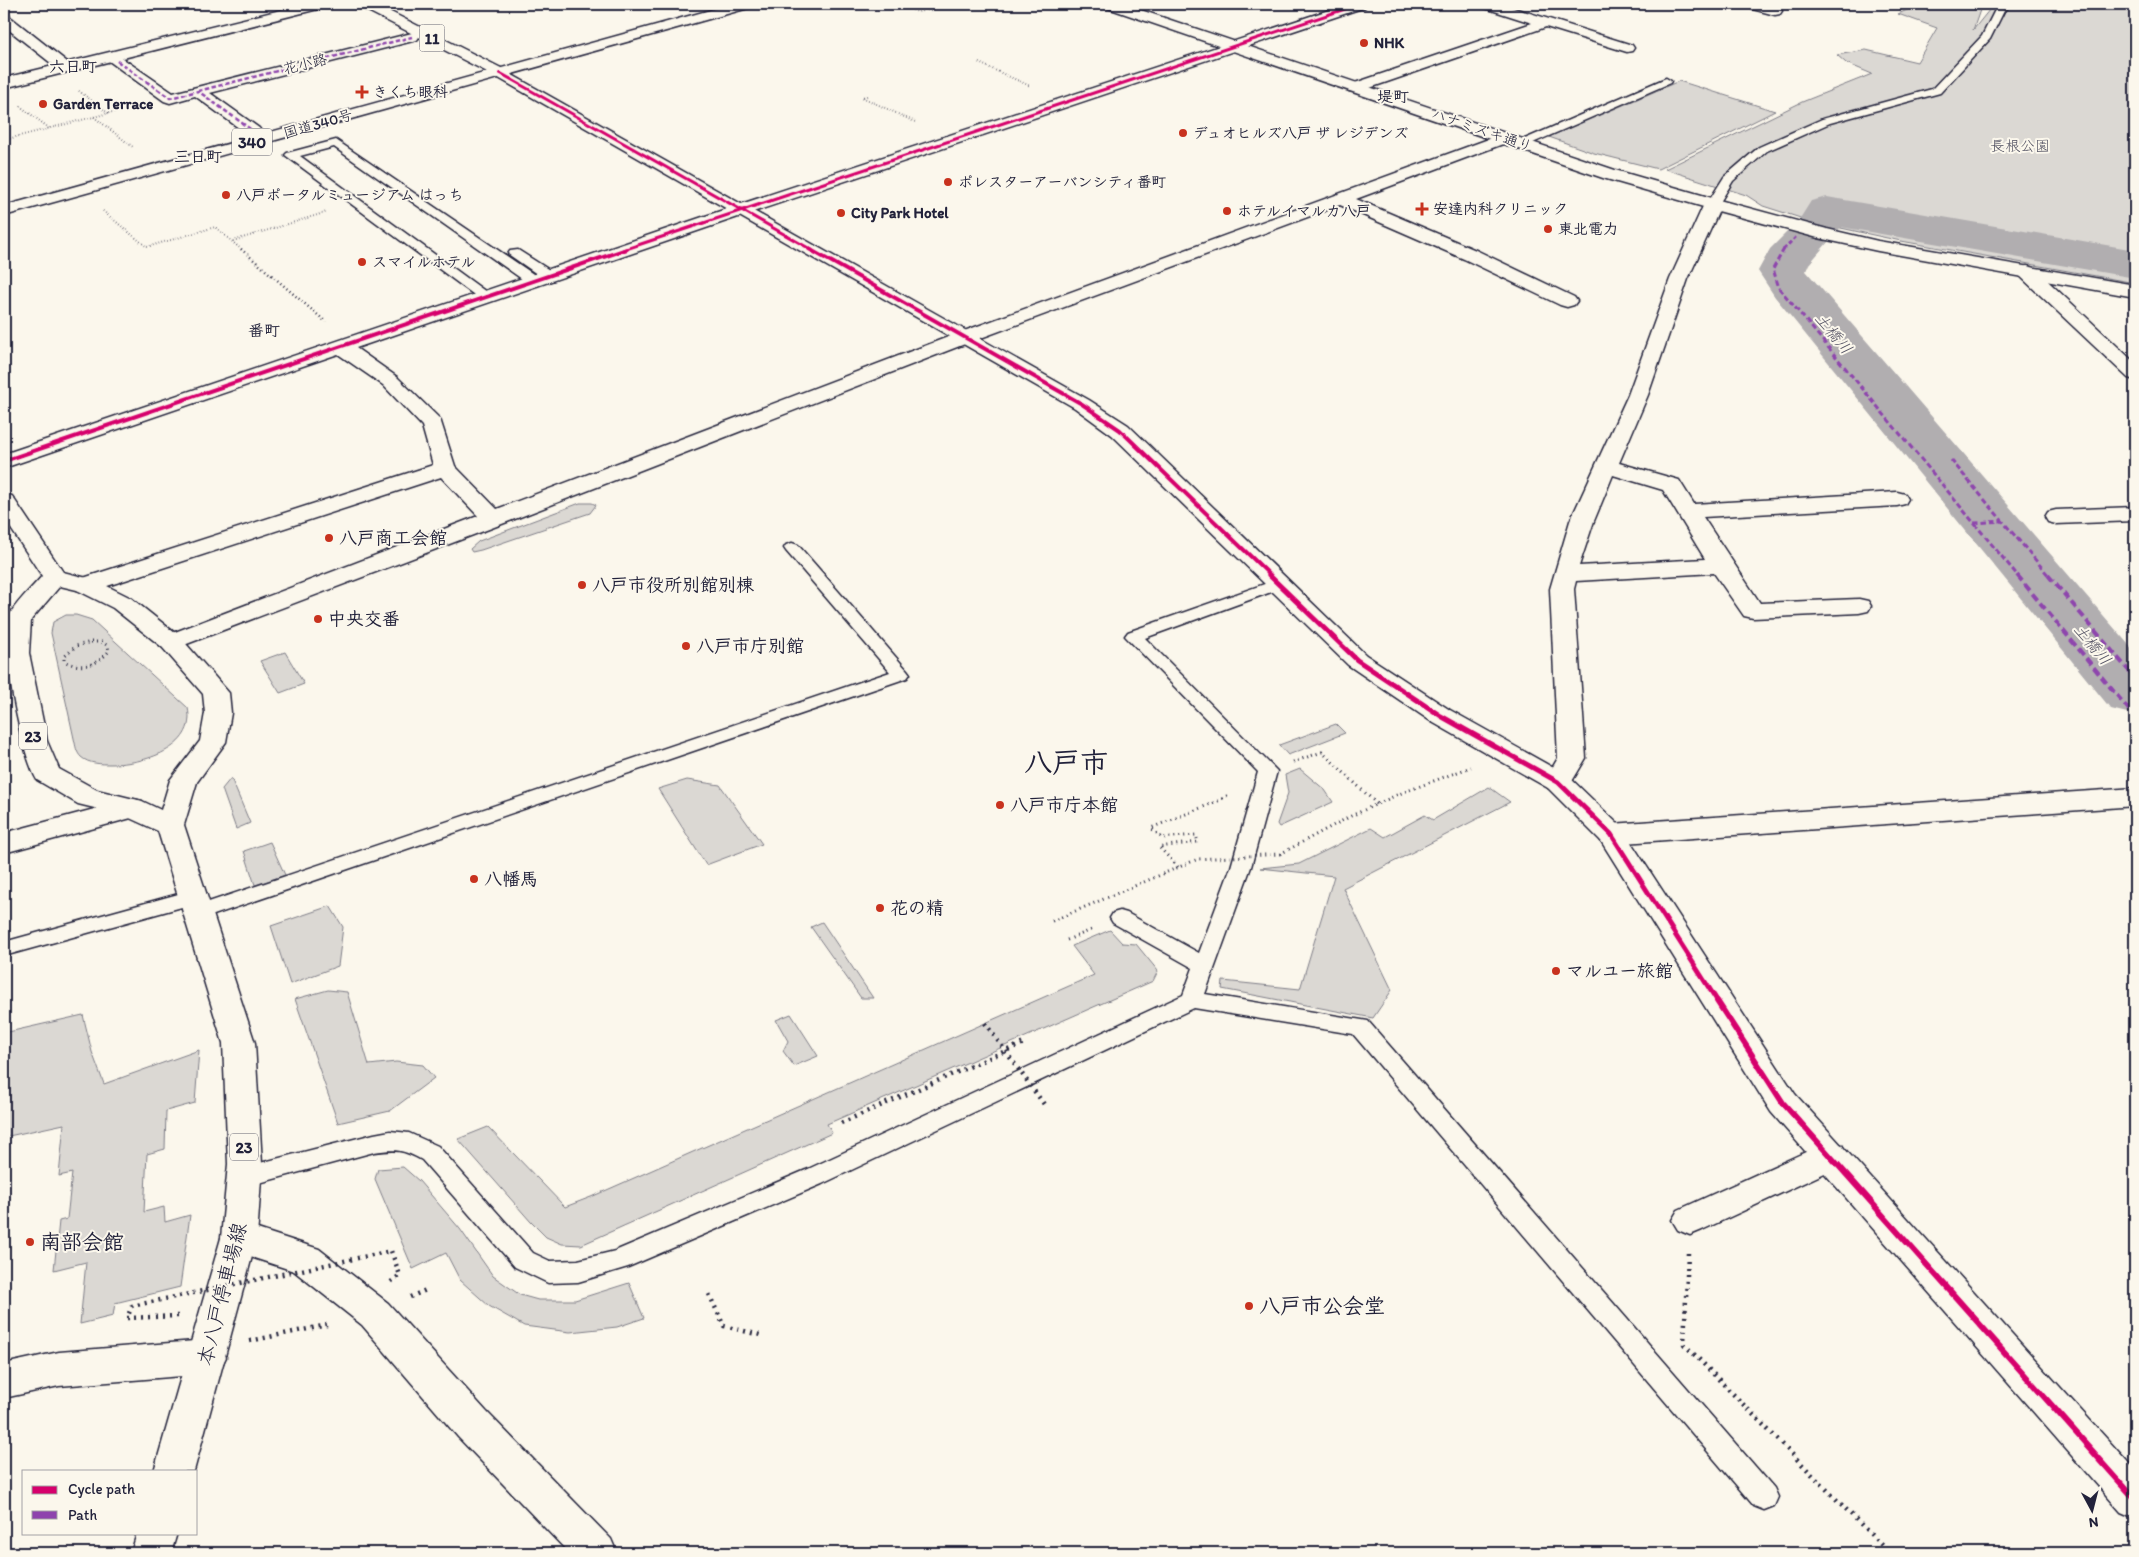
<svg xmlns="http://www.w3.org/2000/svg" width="2139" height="1557" font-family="Itim,'Klee One',sans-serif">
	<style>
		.green { fill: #dbd8d3; stroke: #7e7d87 }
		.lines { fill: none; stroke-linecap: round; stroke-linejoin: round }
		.river { fill: #b1aeb0; fill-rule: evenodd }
		.service-casing { stroke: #22223b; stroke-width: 3 }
		.pedestrian-casing { stroke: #22223b; stroke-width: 3 }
		.minor-casing { stroke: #22223b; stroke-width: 3 }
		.tertiary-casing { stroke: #22223b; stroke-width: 3 }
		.primary-casing { stroke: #22223b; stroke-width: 3 }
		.trunk-casing { stroke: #22223b; stroke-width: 3 }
		.path-far3 { stroke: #22223b; stroke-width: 2; stroke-dasharray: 0.5 2.5; stroke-linecap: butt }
		.path-far2 { stroke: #22223b; stroke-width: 2.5; stroke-dasharray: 1 3; stroke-linecap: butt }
		.path-far1 { stroke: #22223b; stroke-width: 3; stroke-dasharray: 1 4; stroke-linecap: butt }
		.path { stroke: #22223b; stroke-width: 4.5; stroke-dasharray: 2 5; stroke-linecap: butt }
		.service { fill: #fbf7ec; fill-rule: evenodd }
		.pedestrian { fill: #fbf7ec; fill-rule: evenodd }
		.minor { fill: #fbf7ec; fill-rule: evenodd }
		.tertiary { fill: #fbf7ec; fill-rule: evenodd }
		.primary { fill: #fbf7ec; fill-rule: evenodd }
		.trunk { fill: #fbf7ec; fill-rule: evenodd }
		.path-bridge-far1 { stroke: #22223b; stroke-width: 3; stroke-dasharray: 1 4; stroke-linecap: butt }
		.path-bridge { stroke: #22223b; stroke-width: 4.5; stroke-dasharray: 2 5; stroke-linecap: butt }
		.quiet-far2 { stroke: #8e44ad; stroke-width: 2.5; stroke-dasharray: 4.5 2.5; stroke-linecap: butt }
		.quiet-far1 { stroke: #8e44ad; stroke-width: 3; stroke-dasharray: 5.5 3; stroke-linecap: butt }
		.quiet { stroke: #8e44ad; stroke-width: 4; stroke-dasharray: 8 4; stroke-linecap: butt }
		.cycleway-far3-casing { stroke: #fbf7ec; stroke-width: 5 }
		.cycleway-far2-casing { stroke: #fbf7ec; stroke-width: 6 }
		.cycleway-far1-casing { stroke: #fbf7ec; stroke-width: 8 }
		.cycleway-casing { stroke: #fbf7ec; stroke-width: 9 }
		.cycleway-far3 { stroke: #d6006c; stroke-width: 3 }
		.cycleway-far2 { stroke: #d6006c; stroke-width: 4 }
		.cycleway-far1 { stroke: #d6006c; stroke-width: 5 }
		.cycleway { stroke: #d6006c; stroke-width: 6 }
		.poi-dot { fill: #c8321e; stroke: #fbf7ec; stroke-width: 2 }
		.labels { text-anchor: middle; stroke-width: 4; stroke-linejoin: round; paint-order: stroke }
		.far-poi-label { font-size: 15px; font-weight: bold; fill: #22223b; stroke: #fbf7ec; text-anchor: start }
		.far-street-label { font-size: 15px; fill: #22223b; stroke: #fbf7ec }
		.far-park-label { font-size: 15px; fill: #505061; stroke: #fbf7ec }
		.shield { fill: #fbf7ec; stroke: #636270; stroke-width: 1 }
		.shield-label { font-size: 16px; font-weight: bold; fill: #22223b }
		.far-quarter-label { font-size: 16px; font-weight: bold; fill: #22223b; stroke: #fbf7ec }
		.far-water-label { font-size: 16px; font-style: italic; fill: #545364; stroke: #fbf7ec }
		.poi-label { font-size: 18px; font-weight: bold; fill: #22223b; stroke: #fbf7ec; text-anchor: start }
		.near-poi-label { font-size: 21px; font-weight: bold; fill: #22223b; stroke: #fbf7ec; text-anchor: start }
		.near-street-label { font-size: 21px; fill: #22223b; stroke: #fbf7ec }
		.town-label { font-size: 28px; font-weight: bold; fill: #22223b; stroke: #fbf7ec }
	</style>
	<rect width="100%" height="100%" fill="#fbf7ec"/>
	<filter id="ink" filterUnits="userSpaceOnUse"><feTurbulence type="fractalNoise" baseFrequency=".02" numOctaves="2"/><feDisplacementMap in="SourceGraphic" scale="10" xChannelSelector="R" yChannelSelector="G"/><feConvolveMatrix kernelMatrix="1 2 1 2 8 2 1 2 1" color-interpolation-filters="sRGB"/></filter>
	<g filter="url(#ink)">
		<path class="green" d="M1921,4H1986L1980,10L1973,30L1994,4H2135V283L1901,241L1813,222L1763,206L1746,195L1665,169L1802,102L1872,74L1846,63L1837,55L1866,50L1917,62L1937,28L1898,14Z
			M1679,81L1775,111L1658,169L1594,153L1549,137Z
			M580,503H592L596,505L590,513L581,516L481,550L472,552L470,549L479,541Z
			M66,615H76L92,620L188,708C197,749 142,764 111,764C101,764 89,764 81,757C77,753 76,748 75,743L51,633L53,622Z
			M285,652L304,684L280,693L260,661Z
			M1336,724L1345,733L1288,755L1279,745Z
			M1300,769L1325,790L1333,802L1279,827L1277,824L1288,793L1285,775Z
			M231,778L250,823L236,829L222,789Z
			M687,780L720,785L762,844L706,865L658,789Z
			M1489,787L1510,802L1343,888L1392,990L1373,1018L1222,989L1223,981L1300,989L1334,876L1260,868L1299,864L1371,828L1385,837L1425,815L1433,820Z
			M270,842L285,875L255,885L244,851Z
			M330,906L343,927L338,966L290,984L271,926Z
			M822,922L873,998H861L811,927Z
			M1110,930L1122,943L1136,944L1158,971L1153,981L827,1124L832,1133L581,1245L562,1244L546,1237L531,1222L458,1139L488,1127L565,1207L591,1197L1094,975L1072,946Z
			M328,990L347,992L369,1065L396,1062L423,1065L434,1078L390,1111L338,1123L295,999Z
			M791,1014L818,1056L794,1066L783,1051L788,1041L776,1020Z
			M83,1015L92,1052L104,1084L199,1050L195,1103L166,1111L165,1149L147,1154L144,1212L164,1207L165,1222L190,1215L180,1287L115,1303L113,1316L80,1324L86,1262L54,1270L59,1221L67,1219L72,1173L59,1176L64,1124L4,1137V1033Z
			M403,1167L419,1181L460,1229L493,1276L520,1295L538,1300H575L629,1283L644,1318L617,1327L570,1332L524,1326L489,1306L460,1280L446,1253L413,1269L375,1179L378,1169Z"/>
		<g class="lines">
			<path class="river" d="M1827,197L2135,250V278L1841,227L1809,264L1806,271L2135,652V715L2111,709L1775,297L1758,271L1770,249L1799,220L1811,201Z"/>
			<defs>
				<path id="service" d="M2001,4H2012L2004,11L1990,39L1940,93L1830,123L1767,151L1733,181L1717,207H1709L1707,204L1724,177L1759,147L1822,119L1932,89L1982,36L1995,10Z
					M1666,78L1671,81L1670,83L1526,146H1518L1516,144L1518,142Z
					M336,140L539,278L540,281L539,284H529L334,147L300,156L493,297L486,301L481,300L285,155L287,153Z
					M518,250L554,273L555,276L554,279H544L508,254L510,251Z
					M792,543L798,545L907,670L910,674L907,678L205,918L198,920L191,918L188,913L191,908L890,672L786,551L784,548L786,545Z
					M1279,579L1285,581L1287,584L1285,587L1145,638L1277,771L1251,867L1205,994L1368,1021L1774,1488L1778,1497L1774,1506L1764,1510L1754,1506L1353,1034L1194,1008L822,1184L628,1267L578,1282L548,1283L515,1267L422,1160C403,1149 395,1149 374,1152L244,1187L236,1184L232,1177L236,1170L244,1167L374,1134L390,1131L409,1133L438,1146L533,1253L550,1261L578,1260L615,1251L806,1170L1183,995L1193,968L1113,923L1110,918L1113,913L1120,911L1127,913L1199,953L1231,867L1258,772L1125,636L1128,632Z
					M193,890L200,892L203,897L200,902L4,956V942Z"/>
				<path id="pedestrian" d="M412,33L417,34L419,37L417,40L210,93L259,128L261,131L259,134H247L195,96L170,103L164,101L109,61L112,58H122L173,93Z"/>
				<path id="minor" d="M1347,4H1367L1365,7L747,214L356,348L397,377L440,419L455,466L497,509L956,334L1505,133L1511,135L1513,138L1511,141L1356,199L1478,251L1574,297L1577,301L1574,305L1567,307L1560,305L1464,259L1340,205L970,342L502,524L171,650L162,647L158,642L162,637L478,516L441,477L95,590L86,592L77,590L74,585L77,580L433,465L422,426L383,385L338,354L4,468V454L735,206Z
					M1480,4H1501L1632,45L1634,48L1632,51L1627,52L1546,27L1361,91H1349L1347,88L1349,85L1532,23L1482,7Z
					M1743,4C1754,3 1774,1 1782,11L1780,14L1775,15L1745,7Z
					M4,15L9,16L71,65L74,68L71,71H61L4,26Z
					M1713,199L1719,200L1722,204L1688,279L1648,395L1619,463L1679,480L1694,504L1897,492L1905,494L1908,499L1905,504L1897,506L1703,517L1760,603L1859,599L1868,601L1871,606L1868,611L1859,613L1753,618L1744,616L1714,573L1576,581L1574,589L1586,758L1568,788L1558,791L1548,788L1544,782L1558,758L1550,589L1570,521L1628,395L1670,279L1704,204L1707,200ZM1613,475L1663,490L1705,559L1579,566L1594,521Z
					M2027,266L2034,268L2135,363V380L2128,378L2020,276L2018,272L2020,268Z
					M2135,507V521L2056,524L2048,522L2045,517L2048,512L2056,510Z
					M2135,788V806L1611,844L1601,841L1597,834L1601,827L1611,824Z
					M132,799L142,801L146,808L142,815L4,853V833Z
					M1830,1141L1842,1145L1847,1155L1842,1165L1702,1230L1690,1235L1678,1230L1672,1220L1678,1210Z
					M239,1223L319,1249L388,1303L486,1411L611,1539L617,1553H569L458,1437L362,1325L294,1271L226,1249L221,1238L226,1227Z
					M207,1340L220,1345L226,1357L220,1369L207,1374L59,1386L4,1398V1364L59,1352Z"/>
				<path id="tertiary" d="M305,4H328L326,7L4,88V78Z
					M1103,4H1123L1615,170L1719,200L1827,229L1878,241L2135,285V297L1878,251L1818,238L1707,208L1603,178L1105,7Z
					M500,68L1089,400L1128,425L1366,655L1450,710L1568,776L1621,827L1795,1094L2135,1470V1518L2121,1512L1771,1112L1601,841L1548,788L1432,722L1348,665L1112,435L1075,408L495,76L492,73L495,70Z"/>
				<path id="primary" d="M358,4H375L505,70L508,73L505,76H495L360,7Z
					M4,494L12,496L63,572L95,580L131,598L180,637L229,693L231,713L226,742L197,782L184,825L255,1043L262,1164L257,1238L194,1471H154L221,1238L228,1164L223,1043L158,831L123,815L78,804L37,780C21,754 0,645 8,618C14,604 32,588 42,576L4,518ZM60,586L77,590L113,608L162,647L203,694L205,713L200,741L170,780L161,810L142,801L97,790L59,769L47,741L29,653L31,620Z
					M137,1533H177L171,1553H131Z"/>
				<path id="trunk" d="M732,4H754L752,7L4,216V206Z"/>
			</defs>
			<use href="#service" class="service-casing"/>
			<use href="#pedestrian" class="pedestrian-casing"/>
			<use href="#minor" class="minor-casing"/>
			<use href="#tertiary" class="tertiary-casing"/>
			<use href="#primary" class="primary-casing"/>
			<use href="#trunk" class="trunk-casing"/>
			<path class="path-far3" d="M481,4L484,5
				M896,4L918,12L927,10L933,12
				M979,63L1030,86
				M79,91L108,113
				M867,96L862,97L917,123
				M20,106L49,128
				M94,117L133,147
				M4,140L136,106
				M103,211L147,247L215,227L242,250
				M233,241L327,212"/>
			<path class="path-far2" d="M241,249L326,322"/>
			<path class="path-far1" d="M91,642H102L108,646L109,651C97,666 81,670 64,661V657L76,646Z
				M1293,762L1322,752L1377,804
				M1280,854L1351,816L1399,794L1471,767
				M1178,867L1159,847L1198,842L1196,835L1162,838L1151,828L1218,801L1230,794
				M1067,940L1094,929"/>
			<path class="path" d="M841,1123L1026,1042
				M1688,1253L1684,1344L1889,1553
				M709,1294L724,1326L760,1335
				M410,1297L426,1290
				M250,1341L327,1325"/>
			<use href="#service" class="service"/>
			<use href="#pedestrian" class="pedestrian"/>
			<use href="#minor" class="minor"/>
			<use href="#tertiary" class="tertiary"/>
			<use href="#primary" class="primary"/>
			<use href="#trunk" class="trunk"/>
			<path class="path-bridge-far1" d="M1052,921L1198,859L1280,854"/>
			<path class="path-bridge" d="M985,1023L1046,1107
				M178,1316L127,1318L132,1306L391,1251L400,1275L391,1282"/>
			<path class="quiet-far2" d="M117,61L170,98L198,91L253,131
				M198,91L412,37
				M1783,250L1796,237"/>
			<path class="quiet-far1" d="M1784,249L1773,269L1779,288L2018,576
				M1951,460L2049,576
				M1974,523L2003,521"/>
			<path class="quiet" d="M2017,575L2135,717
				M2048,575L2135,678"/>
			<defs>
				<path id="cycleway-far3" d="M500,73L812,250
					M623,250L1360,4"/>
				<path id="cycleway-far2" d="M809,249L1082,404L1120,430L1271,576
					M4,461L627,249"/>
				<path id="cycleway-far1" d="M1269,575L1357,660L1441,716L1558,782L1611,834L1718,1002"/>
				<path id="cycleway" d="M1717,1001L1783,1103L2135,1499"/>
			</defs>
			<use href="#cycleway-far3" class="cycleway-far3-casing"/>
			<use href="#cycleway-far2" class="cycleway-far2-casing"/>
			<use href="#cycleway-far1" class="cycleway-far1-casing"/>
			<use href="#cycleway" class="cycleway-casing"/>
			<use href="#cycleway-far3" class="cycleway-far3"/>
			<use href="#cycleway-far2" class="cycleway-far2"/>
			<use href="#cycleway-far1" class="cycleway-far1"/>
			<use href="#cycleway" class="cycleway"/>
		</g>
	</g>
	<g class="poi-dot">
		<circle cx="1364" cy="43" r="5"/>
		<path d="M359.5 84.5h5v5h5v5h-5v5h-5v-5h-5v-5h5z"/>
		<circle cx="43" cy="104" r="5"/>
		<circle cx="1183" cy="133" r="5"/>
		<circle cx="948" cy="182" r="5"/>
		<circle cx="226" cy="195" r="5"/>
		<path d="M1419.5 201.5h5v5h5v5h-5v5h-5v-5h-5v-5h5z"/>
		<circle cx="1227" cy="211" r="5"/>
		<circle cx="841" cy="213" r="5"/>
		<circle cx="1548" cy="229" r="5"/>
		<circle cx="362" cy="262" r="5"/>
		<circle cx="329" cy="538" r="5"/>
		<circle cx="582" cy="585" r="5"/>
		<circle cx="318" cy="619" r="5"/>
		<circle cx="686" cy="646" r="5"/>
		<circle cx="1000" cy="805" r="5"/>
		<circle cx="474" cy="879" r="5"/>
		<circle cx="880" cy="908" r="5"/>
		<circle cx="1556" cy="971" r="5"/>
		<circle cx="30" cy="1242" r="5"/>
		<circle cx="1249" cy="1306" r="5"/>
	</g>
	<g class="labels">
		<g class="far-poi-label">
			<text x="1374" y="48">NHK</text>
			<text x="373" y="97">きくち眼科</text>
			<text x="53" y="109">Garden Terrace</text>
			<text x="1193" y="138">デュオヒルズ八戸 ザ レジデンズ</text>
			<text x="958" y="187">ポレスターアーバンシティ番町</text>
			<text x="236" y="200">八戸ポータルミュージアム はっち</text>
			<text x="1433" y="214">安達内科クリニック</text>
			<text x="1237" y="216">ホテルイマルカ八戸</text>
			<text x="851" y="218">City Park Hotel</text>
			<text x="1558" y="234">東北電力</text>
			<text x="372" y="267">スマイルホテル</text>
		</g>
		<g class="far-street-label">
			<text transform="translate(305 64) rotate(-14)" y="5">花小路</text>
			<text transform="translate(318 124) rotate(-16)" y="5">国道340号</text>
			<text transform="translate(1482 130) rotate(19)" y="5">ハナミズキ通り</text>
		</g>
		<g class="far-park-label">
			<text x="2020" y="151">長根公園</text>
		</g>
		<g class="shield">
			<rect x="419.5" y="24.5" width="25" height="27" rx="4"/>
			<rect x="232" y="128.5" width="40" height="27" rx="4"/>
			<rect x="19" y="722.5" width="28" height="27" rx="4"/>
			<rect x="230" y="1133.5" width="28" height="27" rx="4"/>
		</g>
		<g class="shield-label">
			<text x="432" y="44">11</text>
			<text x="252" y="148">340</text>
			<text x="33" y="742">23</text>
			<text x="244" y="1153">23</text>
		</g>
		<g class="far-quarter-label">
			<text x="73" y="72">六日町</text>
			<text x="1393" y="102">堤町</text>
			<text x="198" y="162">三日町</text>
			<text x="264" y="336">番町</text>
		</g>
		<g class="far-water-label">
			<text transform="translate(1834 333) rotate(50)" y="6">土橋川</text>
			<text transform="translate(2093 644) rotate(50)" y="6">土橋川</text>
		</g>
		<g class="poi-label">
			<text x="339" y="544">八戸商工会館</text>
			<text x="592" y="591">八戸市役所別館別棟</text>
			<text x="328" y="625">中央交番</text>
			<text x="696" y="652">八戸市庁別館</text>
			<text x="1010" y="811">八戸市庁本館</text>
			<text x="484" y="885">八幡馬</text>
			<text x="890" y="914">花の精</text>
			<text x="1566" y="977">マルユー旅館</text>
		</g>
		<g class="near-poi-label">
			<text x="40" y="1249">南部会館</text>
			<text x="1259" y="1313">八戸市公会堂</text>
		</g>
		<g class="near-street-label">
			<text transform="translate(222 1294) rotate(-76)" y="7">本八戸停車場線</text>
		</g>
		<g class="town-label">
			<text x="1066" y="772">八戸市</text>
		</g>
	</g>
	<rect width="2139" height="1557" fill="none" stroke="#fbf7ec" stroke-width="20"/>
	<rect x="10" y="10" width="2119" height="1537" fill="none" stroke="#22223b" stroke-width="2" filter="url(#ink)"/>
	<rect x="22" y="1470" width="175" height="65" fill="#fbf7ec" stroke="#a4a2a5"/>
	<rect x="32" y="1486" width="25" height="8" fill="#d6006c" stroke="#a4a2a5"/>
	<text x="68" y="1494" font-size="15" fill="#22223b">Cycle path</text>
	<rect x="32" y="1511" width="25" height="8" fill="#8e44ad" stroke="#a4a2a5"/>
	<text x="68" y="1520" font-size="15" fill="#22223b">Path</text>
	<g transform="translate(2092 1510) rotate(173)" stroke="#fbf7ec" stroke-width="4" paint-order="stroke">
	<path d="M0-4L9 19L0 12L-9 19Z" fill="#22223b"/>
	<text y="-8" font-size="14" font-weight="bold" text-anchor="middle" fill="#22223b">N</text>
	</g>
</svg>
